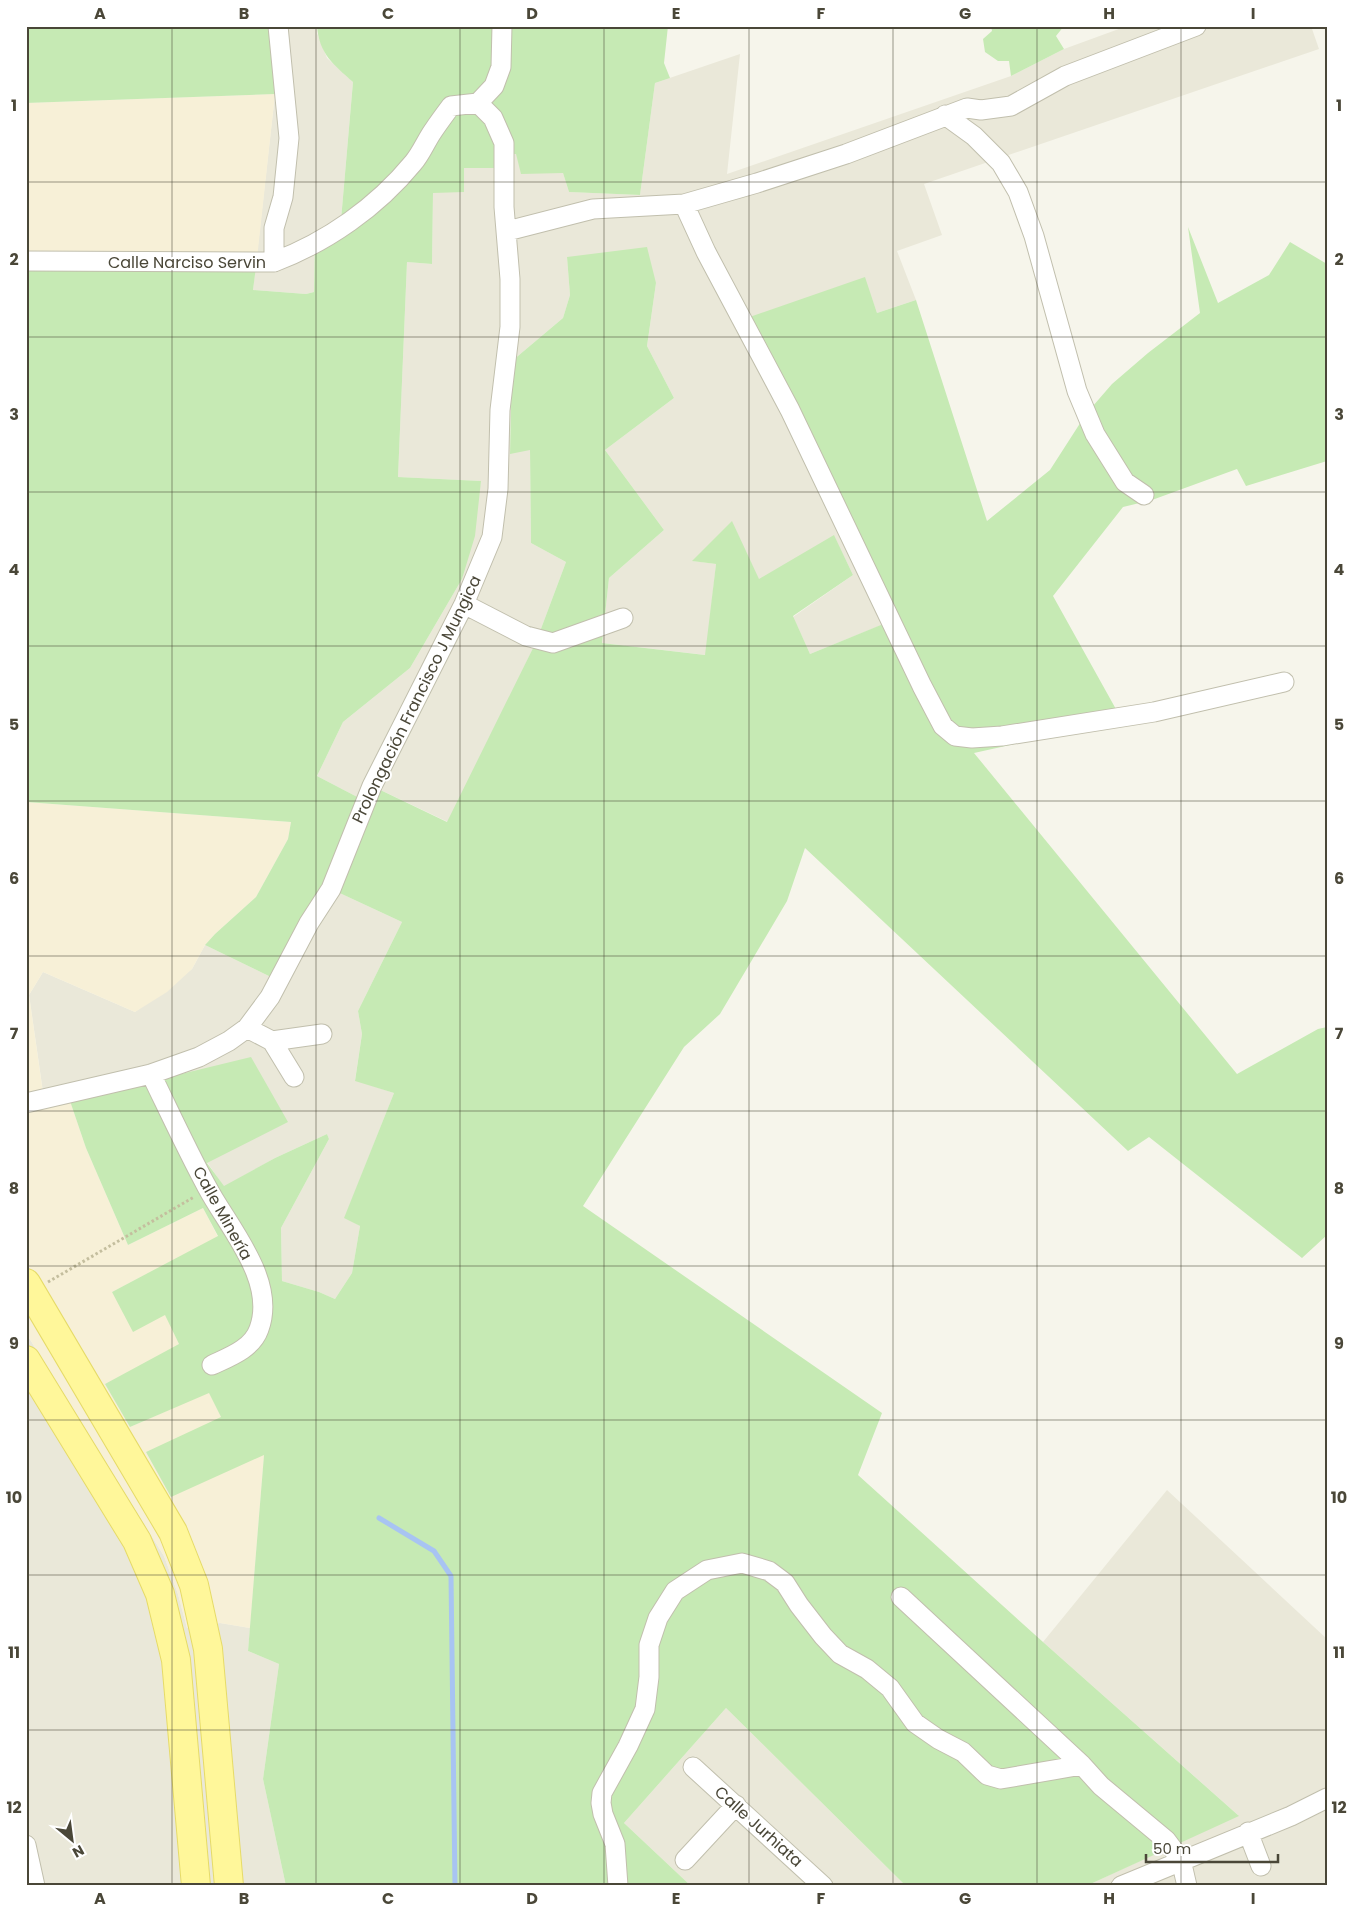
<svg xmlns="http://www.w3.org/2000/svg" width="1353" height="1912" font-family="Poppins,sans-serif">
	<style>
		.residential { fill: #eae8d9 }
		.commercial { fill: #f7f0d7 }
		.green { fill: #c6eab4 }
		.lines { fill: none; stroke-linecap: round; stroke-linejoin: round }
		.stream { stroke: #a8c4f2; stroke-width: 5 }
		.street-casing { stroke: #c1bfad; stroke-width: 21 }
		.primary-casing { stroke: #e6db68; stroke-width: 30 }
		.path { stroke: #c4be9e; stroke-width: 3; stroke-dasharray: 2.5 2.5; stroke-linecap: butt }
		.street { stroke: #fff; stroke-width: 19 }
		.primary { stroke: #fff79a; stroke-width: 28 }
		.grid { fill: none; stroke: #4a4738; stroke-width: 1; stroke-opacity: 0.55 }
		.labels { text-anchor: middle; stroke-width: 4; stroke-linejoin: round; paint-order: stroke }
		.street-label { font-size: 16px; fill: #4a4738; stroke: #fff }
		.neatline { fill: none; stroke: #4a4738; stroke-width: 2 }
		.grid-label { font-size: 16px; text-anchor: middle; font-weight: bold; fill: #4a4738 }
	</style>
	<rect width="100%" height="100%" fill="#f6f5eb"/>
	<path class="residential" d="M271,26H317V33L327,58L353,82L341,220L315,238L314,292L306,294L253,290L275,94Z
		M1127,26H1311L1319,49L924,184L942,235L897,251L916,300L877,313L864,277L894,620L810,654L793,617L853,575L834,536L759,580L732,522L693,561L716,564L706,655L602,643L609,578L664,530L605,450L674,398L647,346L656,283L567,257L570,295L563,318L512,361L510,453L530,449L531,543L566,562L536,642L494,730L448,822L372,786L365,801L317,776L343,722L410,668L462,579L481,481L398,477L407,262L432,264L433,193L464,168H493L496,154L517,153L563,173L569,192L640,195L655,83L740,54L727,174L1011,76L1064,49Z
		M331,889L402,922L358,1011L362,1034L355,1080L394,1093L345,1217L360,1226L352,1273L335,1299L319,1292L282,1281L281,1228L329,1139L327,1134L275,1158L224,1187L207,1162L70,1101L43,1092L29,995L43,972L135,1012L192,969L205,945L277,980Z
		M26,1333L164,1556L178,1594L187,1628L220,1623L250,1628L248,1651L279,1664L263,1779L286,1886H26Z
		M1167,1490L1327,1639V1886H1086L1238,1815L1043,1642Z
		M726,1708L906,1886H691L624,1823Z"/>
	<path class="commercial" d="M275,94L257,259L26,252V103Z
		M26,802L291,822L288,839L256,897L215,934L205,945L192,969L167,992L135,1012L43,972L29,995L43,1093L70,1101L86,1148L128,1245L203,1208L218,1237L112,1292L166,1315L179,1344L130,1427L209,1392L221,1417L264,1455L250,1628L220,1623L187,1628L178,1594L164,1556L26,1333Z"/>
	<path class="green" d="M26,26H271L275,94L26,103Z
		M317,26H668L664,63L670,78L655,83L640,195L569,192L563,173L521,174L516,154H496L494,168H464V192L433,193L432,264L407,262L398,477L481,481L475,536L462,579L410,668L343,722L317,776L365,801L372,786L447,822L536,642L566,562L531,543L530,450L510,454L512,361L563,318L570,295L567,257L647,247L656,283L647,346L674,398L605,450L664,530L609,578L602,643L705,655L716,564L692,561L732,521L759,579L834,535L853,575L793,616L810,654L893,620L744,319L865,277L877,313L916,300L987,521L1050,470L1086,414L1112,384L1148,353L1200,313L1188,227L1218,303L1269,275L1290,242L1327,264V461L1246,486L1237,469L1152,500L1123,507L1053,596L1122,720L974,753L1237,1074L1318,1029L1327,1027V1235L1302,1258L1149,1137L1128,1151L805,848L787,901L720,1014L684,1047L583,1206L882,1413L858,1475L1043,1642L1239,1816L1086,1886H906L726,1708L624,1823L691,1886H286L263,1779L279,1664L248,1651L264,1455L171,1497L146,1452L221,1417L209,1393L130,1427L105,1384L179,1344L165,1315L133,1332L112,1292L218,1236L203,1208L128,1245L86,1148L70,1101L251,1057L288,1122L207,1163L224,1186L275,1158L327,1134L329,1139L281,1228L282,1281L319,1292L335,1299L352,1273L360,1226L344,1218L394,1093L355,1081L362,1034L358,1011L402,922L331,889L277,980L205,945L215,934L256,897L288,839L291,822L26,802V252L257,259L253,290L306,294L314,292L315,237L341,220L353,82C334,65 319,54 317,26Z
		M991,26H1064L1056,36L1064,49L1011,76L1009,61H998L985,52L983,39L992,31Z"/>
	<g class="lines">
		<path class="stream" d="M379,1518L434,1551L451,1576L455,1886"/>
		<defs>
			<path id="street" d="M478,103L494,86L501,67L502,26
				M945,115L974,136L1001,163L1018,192L1034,236L1077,391L1095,434L1125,482L1144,495
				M684,204L706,252L790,410L922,686L943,726L955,736L972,738L1002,736L1154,712L1284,682
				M507,231L593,209L684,204L757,183L846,154L967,108L981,110L1011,106L1065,76L1196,26
				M26,261L274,262C327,242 377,207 413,163C421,154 426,141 433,131C439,122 445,114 451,106L478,103L493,118L504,143V207L510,279V327L500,410L498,489L492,537L464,604L372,786L331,889L309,923L270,997L247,1028L229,1041L199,1057L151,1074L26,1103
				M274,262V228L283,197L289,138L278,26
				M464,604L526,636L553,643L623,618
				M247,1028L272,1041L294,1077
				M272,1041L322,1034
				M151,1074C169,1111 187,1150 207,1187C228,1227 277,1280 259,1329C252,1349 229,1357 212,1365
				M901,1597L1082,1765
				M693,1767L823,1886
				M1248,1832L1261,1866
				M26,1845L35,1886
				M685,1860L736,1805
				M618,1886L615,1844L603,1814L601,1803L602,1793L628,1746L645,1709L649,1677V1645L658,1618L675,1591L707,1570L742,1563L769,1571L785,1583L799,1605L823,1636L840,1654L867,1669L890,1688L915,1723L938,1739L963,1752L987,1775L1001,1779L1082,1765L1101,1786L1166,1840L1181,1860L1187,1886
				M1121,1886L1291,1816L1327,1798"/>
			<path id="primary" d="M26,1283L173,1532L194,1585L208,1649L229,1886
				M26,1360L137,1541L160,1594L176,1660L196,1886"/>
		</defs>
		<use href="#street" class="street-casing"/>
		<use href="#primary" class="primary-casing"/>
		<path class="path" d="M48,1282L194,1197"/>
		<use href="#street" class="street"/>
		<use href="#primary" class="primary"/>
	</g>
	<path class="grid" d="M172,26V1886M316,26V1886M460,26V1886M604,26V1886M749,26V1886M893,26V1886M1037,26V1886M1181,26V1886M26,182H1327M26,337H1327M26,492H1327M26,646H1327M26,801H1327M26,956H1327M26,1111H1327M26,1266H1327M26,1420H1327M26,1575H1327M26,1730H1327"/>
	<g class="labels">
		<g class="street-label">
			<text x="187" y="268">Calle Narciso Servin</text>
			<text transform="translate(416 699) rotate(-64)" y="6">Prolongación Francisco J Mungica</text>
			<text transform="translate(223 1213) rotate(61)" y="6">Calle Minería</text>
			<text transform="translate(759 1826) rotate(42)" y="6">Calle Jurhiata</text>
		</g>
	</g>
	<rect width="1353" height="1912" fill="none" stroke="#ffffff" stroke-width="55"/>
	<g transform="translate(72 1840) rotate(151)" stroke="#ffffff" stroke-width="4" paint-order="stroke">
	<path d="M0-4L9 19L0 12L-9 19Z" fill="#4a4738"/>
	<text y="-8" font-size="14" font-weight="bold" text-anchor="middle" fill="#4a4738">N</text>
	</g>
	<path d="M1146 1854v8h132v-8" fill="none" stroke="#4a4738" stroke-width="2.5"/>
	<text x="1153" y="1854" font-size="15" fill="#4a4738" stroke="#ffffff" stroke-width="4" paint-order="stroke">50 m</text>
	<rect x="28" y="28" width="1298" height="1856" class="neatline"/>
	<g class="grid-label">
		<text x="100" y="19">A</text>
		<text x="244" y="19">B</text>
		<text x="388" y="19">C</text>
		<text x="532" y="19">D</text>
		<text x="676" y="19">E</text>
		<text x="821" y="19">F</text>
		<text x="965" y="19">G</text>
		<text x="1109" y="19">H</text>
		<text x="1253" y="19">I</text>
		<text x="14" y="111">1</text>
		<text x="1339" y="111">1</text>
		<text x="14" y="265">2</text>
		<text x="1339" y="265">2</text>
		<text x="14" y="420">3</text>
		<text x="1339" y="420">3</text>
		<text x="14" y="575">4</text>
		<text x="1339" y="575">4</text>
		<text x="14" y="730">5</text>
		<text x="1339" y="730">5</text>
		<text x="14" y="884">6</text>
		<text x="1339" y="884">6</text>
		<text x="14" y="1039">7</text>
		<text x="1339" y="1039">7</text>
		<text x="14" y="1194">8</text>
		<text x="1339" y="1194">8</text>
		<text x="14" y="1349">9</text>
		<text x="1339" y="1349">9</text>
		<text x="14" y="1503">10</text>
		<text x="1339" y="1503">10</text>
		<text x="14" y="1658">11</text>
		<text x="1339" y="1658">11</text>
		<text x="14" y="1813">12</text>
		<text x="1339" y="1813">12</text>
		<text x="100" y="1904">A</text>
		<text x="244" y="1904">B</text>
		<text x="388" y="1904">C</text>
		<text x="532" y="1904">D</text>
		<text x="676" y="1904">E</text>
		<text x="821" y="1904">F</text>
		<text x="965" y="1904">G</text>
		<text x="1109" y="1904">H</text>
		<text x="1253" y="1904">I</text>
	</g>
</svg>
